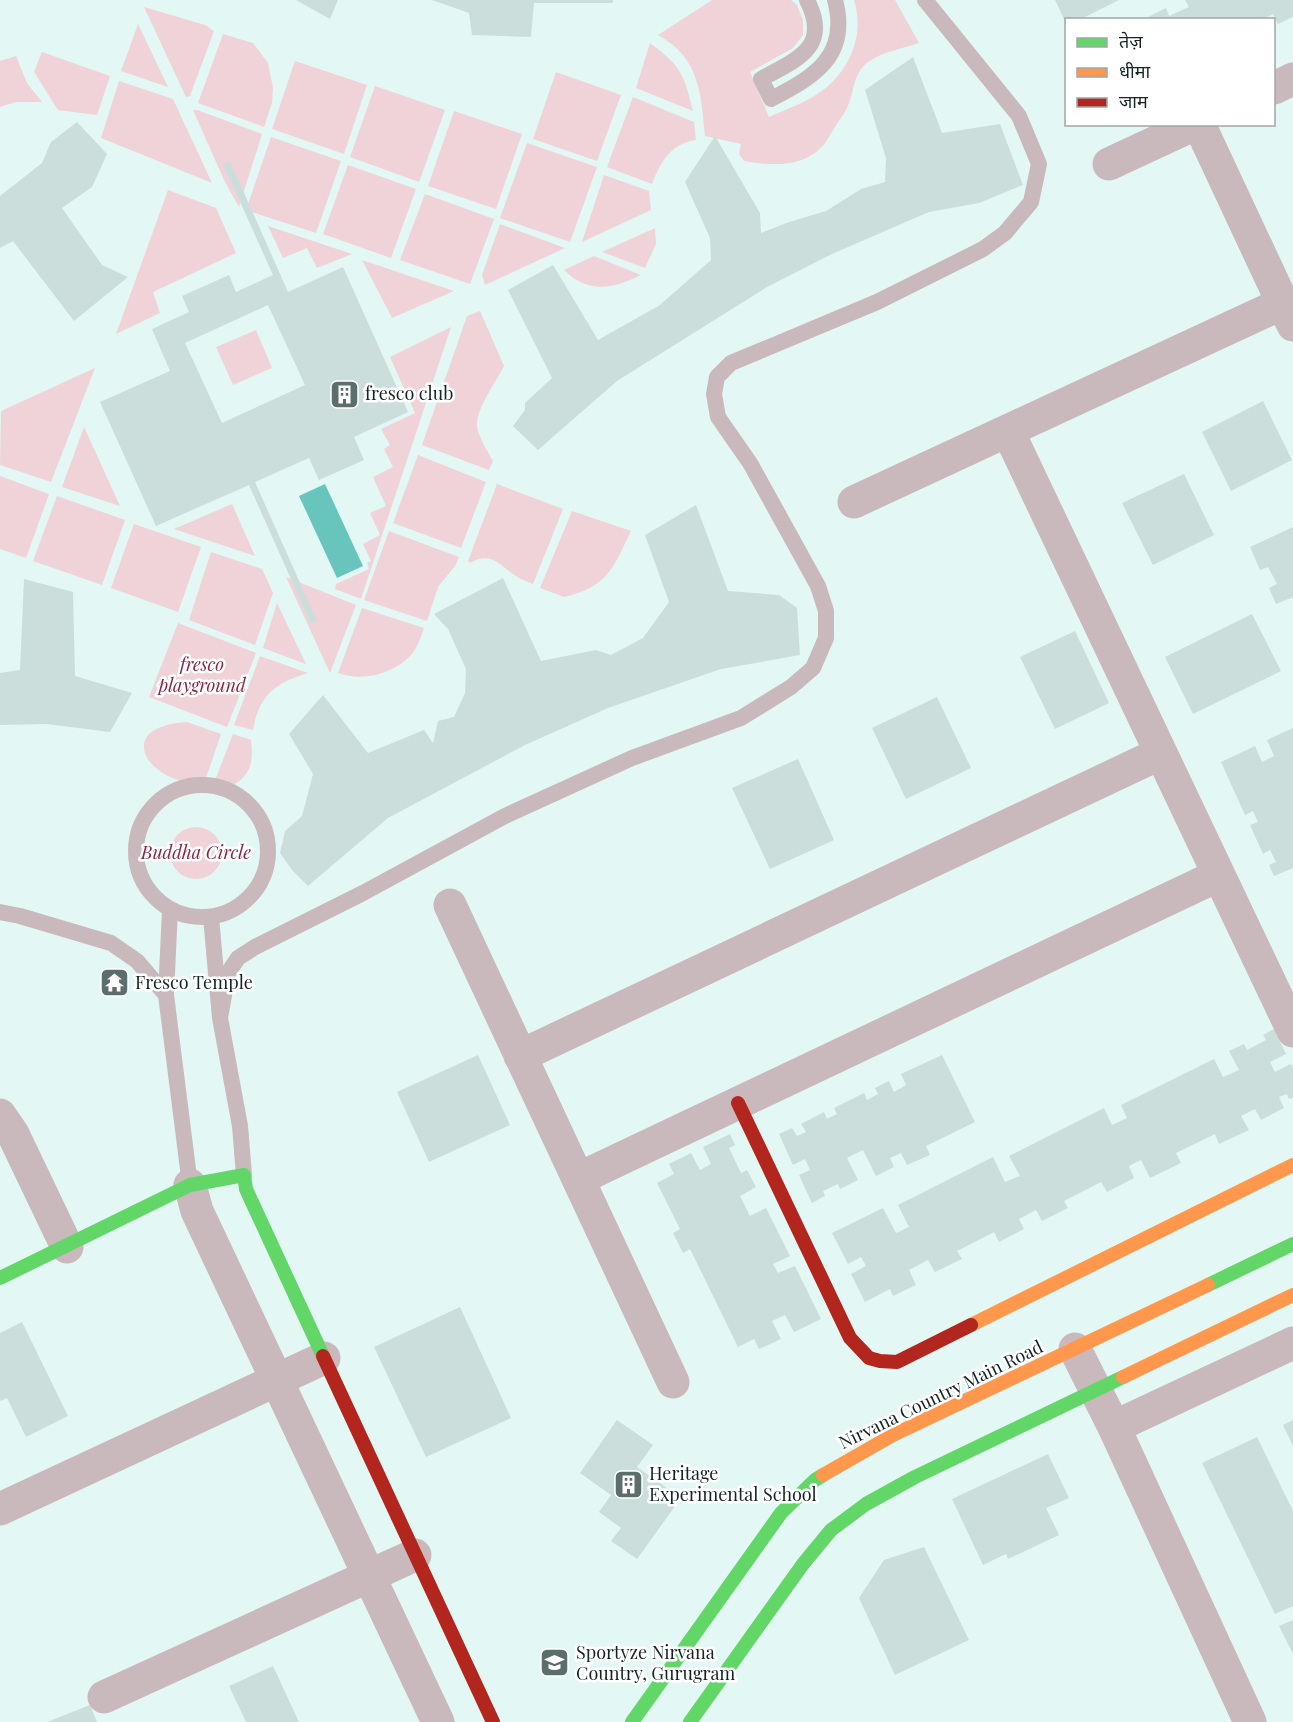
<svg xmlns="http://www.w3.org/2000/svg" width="1293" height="1722" font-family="'Playfair Display','Noto Sans Devanagari',serif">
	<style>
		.green { fill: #f0d3d8 }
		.water { fill: #67c5bd }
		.building { fill: #ccdedc; fill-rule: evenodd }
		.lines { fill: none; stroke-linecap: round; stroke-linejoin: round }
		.lane { stroke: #cab9bc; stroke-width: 16 }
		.street { stroke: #cab9bc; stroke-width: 33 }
		.fast { stroke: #63d668; stroke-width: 14 }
		.slow { stroke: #ff974d; stroke-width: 14 }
		.jam { stroke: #b3261e; stroke-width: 14 }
		.labels { text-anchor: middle; stroke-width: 5; stroke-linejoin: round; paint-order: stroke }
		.poi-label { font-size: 18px; fill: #132422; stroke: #fff; text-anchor: start }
		.park-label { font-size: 18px; font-style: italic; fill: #8b2442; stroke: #fff }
		.street-label { font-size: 18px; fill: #132422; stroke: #fff }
	</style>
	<rect width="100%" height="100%" fill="#e3f7f4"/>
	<path class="green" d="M712,0H791L797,5L803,20V35L793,48L750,72L769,117C786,109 805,103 819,93C850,72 865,35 854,0H895L919,43C902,49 873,53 861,69C853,80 853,96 847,108C844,115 838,121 835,127C831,132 829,138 825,143C806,168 772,166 744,161L739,154L741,144L705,136C701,94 700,58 658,35Z
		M144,7L205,25L214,31L190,96L186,97Z
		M138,24L168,87L121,71Z
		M223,34L253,43L268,63L273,88L272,103L264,127L198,103Z
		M650,43C681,66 684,74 693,111L636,88Z
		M42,52L110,76L97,115L58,110L34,72Z
		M16,56L27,83L42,102H16L0,107V61Z
		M295,61L367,85L344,154L272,129Z
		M556,72L621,95L597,161L533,139Z
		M119,81L173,99L212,183L101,138Z
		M375,86L445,110L419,182L350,157Z
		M633,97L694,122L696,140C671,143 660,163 652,184L607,167Z
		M193,110H197L262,134L239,207L225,182Z
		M454,111L522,134L496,209L428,186Z
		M271,137L341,161L316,233L246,210Z
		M527,143L597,167L570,242L500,218Z
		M348,165L416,189L391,258L323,234Z
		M604,175L649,191L651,210L582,242Z
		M168,190L216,208L236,253L153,292L160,313L116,334Z
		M425,194L494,219L470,284L400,260Z
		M500,224L565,248L485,285L482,275Z
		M268,226L352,254L317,268L307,248L283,258Z
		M655,228L656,244L645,268L602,252Z
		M594,256L641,275C613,289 588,294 564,270Z
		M362,260L454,291L392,318Z
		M480,311L504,366C496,383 472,413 478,431C481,441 488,452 493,461L489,470L422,445L467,316Z
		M451,327L361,599L335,589L336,584L369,569L367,563L371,561L363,544L380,535L370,513L386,506L373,477L393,467L384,449L390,445L381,429L415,413L390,357Z
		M256,330L272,368L233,385L216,347Z
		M95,368L51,482L0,465L1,411Z
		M84,427L120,506L62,487Z
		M418,455L486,482L461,548L393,523Z
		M0,476L49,494L26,558L0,549Z
		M497,484L563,509L533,584C528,582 523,580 519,578C500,567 493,550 470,563L468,561Z
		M57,496L125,520L102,585L33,561Z
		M232,504L255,556L174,529Z
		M572,511L631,531C613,568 608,587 564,597L540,588Z
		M134,524L201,547L178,612L111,588Z
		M389,531L459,557L455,566L438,587L427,621L364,600Z
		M211,552L262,569L273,593L255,645L189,620Z
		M286,577L356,605L330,673Z
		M277,603L306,664L263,648Z
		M362,608L424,628C421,637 418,646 412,654C394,674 363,682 338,673Z
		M178,623L256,653L227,727L149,697Z
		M260,656L308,673C275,683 259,695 253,730L234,725Z
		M187,722L221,734L205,781C155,791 106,727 187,722Z
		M233,734L251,740C254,761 251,777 229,787L214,783Z
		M170 853a26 26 0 1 1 52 0a26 26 0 1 1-52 0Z"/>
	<path class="water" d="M325,484L363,566L337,578L299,496Z"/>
	<path class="building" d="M296,0H338L330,19Z
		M432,0H613V3H534L531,37L472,35L469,13Z
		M1055,0H1119L1079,20H1066V23Z
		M1185,0H1293V17L1278,24L1273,14L1262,20H1142L1166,8L1169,16L1189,7Z
		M913,57L942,133L1000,124L1023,185L979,203L929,212L832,254L767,287L617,381L538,450L513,426L525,410V403L552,378L508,290L553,265L598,340L660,305L711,260L710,238L685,182L715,136L760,213L761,233L789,222L826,211L861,189L885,182L886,158L865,90Z
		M77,122L107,154L92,187L62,208L102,265L128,277L74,321L13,241L0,248V196L42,163L51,142Z
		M230,161L288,292L343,267L408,412L354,437L364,460L319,480L309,458L255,482L317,621L311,624L249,485L156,526L100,402L170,371L152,329L189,312L182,296L229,275L236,292L273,275L223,164ZM268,305L305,385L222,423L185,343Z
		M1263,401L1292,460L1231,491L1202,432Z
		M1184,474L1214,535L1153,565L1122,503Z
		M696,505L728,591L779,595L797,608L800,655L721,669L608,708L525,745L388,818L308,886L292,870L280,853L285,831L302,816L313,774L289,734L323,695L368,753L424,730L433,743L438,721L454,717L465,693L466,669L448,629L434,614L503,578L541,661L596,650L611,655L643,638L669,602L645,535Z
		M1293,527V597L1276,604L1269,588L1277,584L1268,567L1260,570L1250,547Z
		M24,579L73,592L75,676L132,693L110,732L46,724L0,725V673L20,670Z
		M1252,614L1281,671L1193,714L1165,657Z
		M1075,631L1109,703L1055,729L1020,657Z
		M937,697L971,768L906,799L872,728Z
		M1293,728V868L1274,876L1269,865L1276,862L1270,850L1263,854L1250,825L1258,822L1253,811L1245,815L1221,762L1255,746L1262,762L1274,756L1267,740Z
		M798,759L834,840L770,869L732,788Z
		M1274,1029L1286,1054L1270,1062L1275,1072L1291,1064L1293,1068V1098L1289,1099L1287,1094L1279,1097L1284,1108L1261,1120L1255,1109L1241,1116L1249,1130L1219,1144L1215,1134L1176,1153L1181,1163L1150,1178L1141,1160L1129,1166L1134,1178L1107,1192L1101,1182L1064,1201L1068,1208L1042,1221L1036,1210L1019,1219L1024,1229L999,1242L994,1232L957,1251L962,1259L935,1272L928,1260L909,1270L916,1285L893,1296L890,1289L865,1302L851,1274L866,1266L861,1257L848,1264L832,1233L883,1208L896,1233L909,1227L898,1205L993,1157L1005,1182L1020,1176L1009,1156L1104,1108L1112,1125L1127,1118L1121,1105L1214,1059L1223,1077L1239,1070L1229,1051L1244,1044L1247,1050L1266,1040L1263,1035Z
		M478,1055L510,1125L429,1162L397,1092Z
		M942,1055L975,1122L926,1146L930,1155L907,1165L901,1153L890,1158L894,1167L876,1176L863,1150L847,1158L858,1180L840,1189L838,1184L823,1191L825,1196L812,1203L799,1175L810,1170L805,1159L793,1165L779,1134L792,1128L797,1136L806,1132L801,1124L824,1112L827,1119L837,1114L834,1108L864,1093L867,1100L878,1094L875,1088L889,1081L894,1092L906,1085L901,1074Z
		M730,1134L735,1145L729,1148L741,1173L747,1170L756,1187L740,1196L750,1216L766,1208L790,1256L773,1264L778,1273L795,1266L821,1319L794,1332L785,1315L772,1321L781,1339L759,1349L754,1339L738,1347L690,1249L683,1253L673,1233L680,1229L657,1183L674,1174L669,1164L691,1153L700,1170L711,1164L703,1147Z
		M460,1307L511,1418L426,1457L374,1347Z
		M22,1322L68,1416L26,1437L7,1398L0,1401V1333Z
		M617,1420L653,1445L637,1467L681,1498L637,1559L611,1541L621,1528L599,1512L611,1495L580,1473Z
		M1293,1420V1446L1283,1425Z
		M1257,1437L1293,1511V1606L1275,1614L1202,1463Z
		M1048,1454L1069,1498L1046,1508L1059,1535L1008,1559L1006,1554L983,1565L952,1499Z
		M924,1547L969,1640L895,1675L859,1598L884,1560Z
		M1293,1620V1654L1279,1626Z
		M273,1666L299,1722H246L229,1686Z
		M90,1705L97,1722H47Z"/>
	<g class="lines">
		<path class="lane" d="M807,0C831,47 798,59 761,79L771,99C814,77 850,56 835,0
			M136 851a66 66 0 1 1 132 0a66 66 0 1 1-132 0Z
			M170,909L166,995L190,1185
			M0,912L20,916L111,943L137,961L166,995
			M211,917L220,1018L240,1126L244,1175
			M220,1018L228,973L238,958L255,947L363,893L505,816L632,758L741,718L791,687L813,668L826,638V611L818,586L750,463L718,417L714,394L717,377L731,363L877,302L983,249L1005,233L1031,202L1039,164L1019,116L925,0"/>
		<path class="street" d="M1274,88L1293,79
			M1199,124L1293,325
			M1109,164L1195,124
			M1008,431L1293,1031
			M854,502L1283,303
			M450,905L673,1382
			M520,1056L1161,753
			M0,1115L13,1134L67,1247
			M578,1179L1219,875
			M190,1185L197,1211L438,1722
			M1075,1349L1114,1427L1250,1722
			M1114,1427L1293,1343
			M0,1509L324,1358
			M104,1697L415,1555"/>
		<path class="fast" d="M0,1278L190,1185L244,1175L246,1189L323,1356
			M1208,1285L1293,1244
			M632,1722L781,1513L815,1480L823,1475
			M690,1722L803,1564L831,1530L866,1504L915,1477L1123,1377"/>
		<path class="slow" d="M971,1325L1293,1165
			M1123,1377L1293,1295
			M823,1475L893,1435L1208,1285"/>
		<path class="jam" d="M738,1103L850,1338L869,1358L880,1361L897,1362L971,1325
			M323,1356L493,1722"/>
	</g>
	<defs>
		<symbol id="building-square" viewBox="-11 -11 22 22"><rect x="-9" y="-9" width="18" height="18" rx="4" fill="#5c6e6c" stroke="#fff"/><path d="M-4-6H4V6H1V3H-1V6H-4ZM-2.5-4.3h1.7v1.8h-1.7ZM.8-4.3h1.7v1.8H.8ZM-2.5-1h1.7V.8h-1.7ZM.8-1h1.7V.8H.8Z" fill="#fff"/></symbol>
		<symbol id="temple-square" viewBox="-11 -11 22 22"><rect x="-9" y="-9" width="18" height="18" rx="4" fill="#5c6e6c" stroke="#fff"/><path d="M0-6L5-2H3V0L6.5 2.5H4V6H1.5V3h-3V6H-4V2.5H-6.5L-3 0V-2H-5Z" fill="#fff"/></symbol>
		<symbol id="school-square" viewBox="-11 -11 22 22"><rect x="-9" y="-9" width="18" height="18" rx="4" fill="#5c6e6c" stroke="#fff"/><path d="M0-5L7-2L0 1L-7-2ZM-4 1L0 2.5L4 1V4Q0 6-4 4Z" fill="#fff"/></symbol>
	</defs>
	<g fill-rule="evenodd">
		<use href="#building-square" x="328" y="378" width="33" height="33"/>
		<use href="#temple-square" x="98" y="966" width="33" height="33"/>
		<use href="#building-square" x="612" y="1468" width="33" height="33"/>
		<use href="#school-square" x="538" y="1646" width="33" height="33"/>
	</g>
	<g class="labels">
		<g class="poi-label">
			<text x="365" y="400">fresco club</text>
			<text x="135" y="989">Fresco Temple</text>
			<text x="649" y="1480">Heritage<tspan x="649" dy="21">Experimental School</tspan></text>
			<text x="576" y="1659">Sportyze Nirvana<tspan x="576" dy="21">Country, Gurugram</tspan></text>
		</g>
		<g class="park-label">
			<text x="202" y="671">fresco<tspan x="202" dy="21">playground</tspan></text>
			<text x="196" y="859">Buddha Circle</text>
		</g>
		<g class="street-label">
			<text transform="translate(941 1395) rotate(-26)" y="6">Nirvana Country Main Road</text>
		</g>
	</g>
	<rect x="1065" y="18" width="210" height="108" fill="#ffffff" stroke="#a1a7a7" stroke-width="1.5"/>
	<rect x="1077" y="38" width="30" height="9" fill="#63d668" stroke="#a1a7a7" stroke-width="1.5"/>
	<text x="1119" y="48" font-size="18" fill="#132422">तेज़</text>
	<rect x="1077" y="68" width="30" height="9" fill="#ff974d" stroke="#a1a7a7" stroke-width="1.5"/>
	<text x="1119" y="78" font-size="18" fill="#132422">धीमा</text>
	<rect x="1077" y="98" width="30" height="9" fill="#b3261e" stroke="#a1a7a7" stroke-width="1.5"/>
	<text x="1119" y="108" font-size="18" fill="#132422">जाम</text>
</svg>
